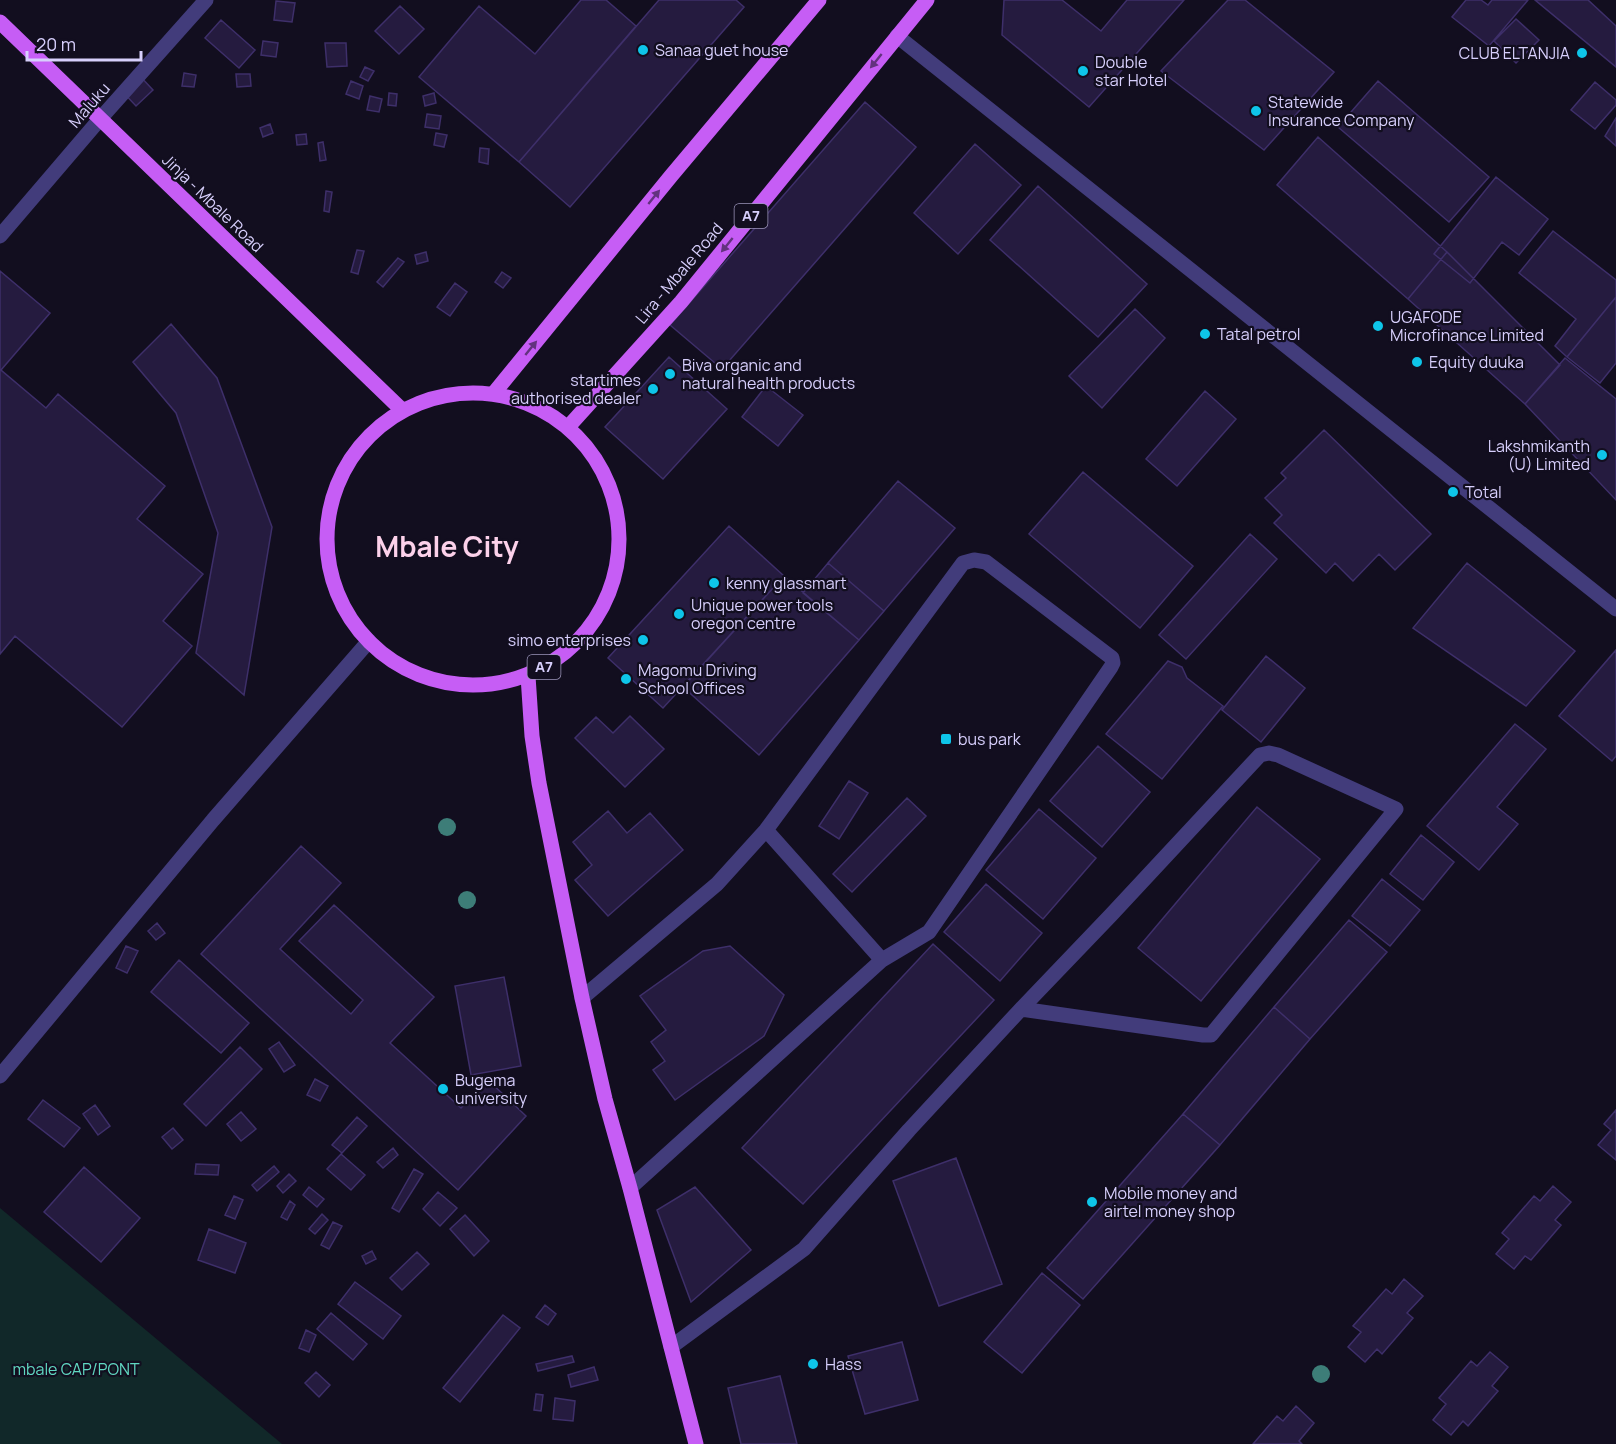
<svg xmlns="http://www.w3.org/2000/svg" width="1616" height="1444" font-family="Manrope,sans-serif">
	<style>
		.green { fill: #112829 }
		.building { fill: #251b3f; stroke: #3e2f6a; stroke-width: 1.5 }
		.lines { fill: none; stroke-linecap: round; stroke-linejoin: round }
		.lane { stroke: #423c7b; stroke-width: 15 }
		.street { stroke: #423c7b; stroke-width: 15 }
		.primary { stroke: #c65df5; stroke-width: 15 }
		.tree { fill: #3d7d78 }
		.oneway { fill: #63327f }
		.poi-dot { fill: #0ec5e9; stroke: #120e1f; stroke-width: 2 }
		.labels { text-anchor: middle; stroke-width: 4.5; stroke-linejoin: round; paint-order: stroke }
		.shield { fill: #120e1f; stroke: #9c95ba; stroke-width: 1.5 }
		.shield-label { font-size: 15px; font-weight: bold; fill: #d7cffc }
		.poi-label { font-size: 16px; fill: #d7cffc; stroke: #120e1f; text-anchor: start }
		.street-label { font-size: 16px; fill: #d7cffc; stroke: #120e1f }
		.park-label { font-size: 16px; fill: #60d7c1; stroke: #120e1f }
		.town-label { font-size: 28px; font-weight: bold; fill: #fcd1ea; stroke: #120e1f }
	</style>
	<rect width="100%" height="100%" fill="#120e1f"/>
	<path class="green" d="M0,1208L282,1444H0Z"/>
	<path class="building" d="M581,0H606L636,26L519,162L419,77L479,6L535,54Z
		M659,0H736L744,7L570,207L519,162Z
		M1004,0H1062L1101,31L1127,0H1184L1089,107L1002,35Z
		M1228,0H1245L1334,72L1264,150L1161,71Z
		M1466,0H1481L1488,5L1492,0H1528L1489,46L1452,17Z
		M1535,0H1588L1616,26V67Z
		M276,1L295,3L292,22L274,20Z
		M400,6L424,29L399,54L375,31Z
		M1516,19L1539,40L1516,63L1494,41Z
		M221,20L255,50L239,68L205,38Z
		M263,41L278,43L276,57L261,55Z
		M325,43H346L347,66L327,67Z
		M365,67L374,71L368,81L360,77Z
		M184,73L196,75L194,87L182,86Z
		M138,74L153,90L136,106L121,90Z
		M236,74H250L251,86L237,87Z
		M351,81L363,86L359,99L346,94Z
		M1378,81L1489,177L1449,222L1338,127Z
		M1595,82L1616,100V105L1595,129L1571,110Z
		M389,93L397,94L396,106L388,105Z
		M434,93L436,103L425,106L423,96Z
		M370,96L382,99L379,112L367,110Z
		M865,102L916,147L722,369L670,325Z
		M427,114L441,116L439,129L425,127Z
		M1616,118V146L1605,136Z
		M270,124L273,133L263,137L260,128Z
		M436,133L447,135L444,147L434,145Z
		M306,134L307,144L297,145L296,135Z
		M1318,137L1447,252L1408,299L1277,185Z
		M323,142L326,160L320,161L318,143Z
		M975,144L1021,185L958,254L914,213Z
		M480,148L489,149L488,164L479,162Z
		M1496,177L1548,219L1519,255L1502,242L1470,283L1434,254Z
		M1038,186L1147,284L1098,337L990,240Z
		M326,191L332,192L329,212L324,211Z
		M1553,231L1616,280V297L1567,357L1555,346L1576,319L1519,273Z
		M357,250L364,251L358,274L351,272Z
		M426,252L428,261L417,264L415,255Z
		M1447,252L1560,365L1525,404L1408,299Z
		M398,258L404,262L383,287L377,282Z
		M0,271L50,313L1,370L46,408L58,394L165,486L137,519L203,574L163,621L192,646L122,727L15,636L0,654Z
		M502,272L511,278L503,288L495,282Z
		M455,283L467,292L450,316L437,307Z
		M1616,297V363L1600,383L1567,357Z
		M1135,309L1165,338L1102,408L1069,376Z
		M171,324L217,378L272,527L244,695L196,653L218,533L176,413L133,362Z
		M669,357L727,409L663,479L605,427Z
		M1565,358L1616,399V500L1525,404Z
		M766,386L803,415L778,446L742,417Z
		M1205,391L1236,419L1177,486L1146,459Z
		M1324,430L1431,534L1395,570L1379,554L1353,581L1335,563L1326,573L1274,523L1282,515L1265,498L1286,478L1281,473Z
		M1083,472L1193,566L1140,628L1029,534Z
		M898,481L955,528L884,611L828,563Z
		M729,526L784,576L663,708L608,658Z
		M1250,534L1277,559L1186,659L1159,635Z
		M828,563L884,611L859,640L803,593Z
		M1467,563L1575,651L1526,706L1413,628Z
		M784,576L859,640L759,755L683,687Z
		M1616,650V756L1612,761L1559,716Z
		M1266,656L1305,688L1261,742L1222,710Z
		M1168,661L1182,667L1187,678L1223,706L1162,779L1106,734Z
		M630,716L664,749L625,787L575,738L596,717L613,733Z
		M1515,724L1546,749L1497,807L1518,824L1479,870L1427,826Z
		M1098,746L1150,792L1102,847L1050,801Z
		M849,781L868,793L839,839L819,826Z
		M907,798L926,816L852,892L833,874Z
		M1257,807L1320,859L1201,1001L1138,948Z
		M1039,809L1096,858L1043,919L986,870Z
		M608,811L627,833L650,813L683,850L608,916L575,880L592,865L573,842Z
		M1421,835L1454,862L1423,900L1390,874Z
		M301,846L341,883L280,949L351,1014L363,1000L299,941L334,905L434,997L390,1043L461,1108L488,1080L526,1116L458,1190L201,954Z
		M1382,879L1420,910L1390,946L1352,916Z
		M986,884L1042,933L1000,981L944,932Z
		M1349,920L1387,952L1310,1039L1274,1007Z
		M157,923L165,933L156,940L148,931Z
		M933,944L994,1000L803,1204L742,1148Z
		M126,946L138,951L127,973L116,968Z
		M730,946L784,995L764,1036L675,1100L653,1070L665,1061L651,1042L666,1030L640,996L703,951Z
		M179,960L249,1023L221,1053L151,992Z
		M504,977L521,1066L471,1075L455,986Z
		M1274,1007L1310,1039L1220,1145L1183,1114Z
		M279,1042L295,1065L284,1072L269,1049Z
		M240,1047L262,1069L206,1126L184,1104Z
		M315,1079L328,1086L320,1101L307,1095Z
		M43,1100L80,1128L64,1147L28,1119Z
		M95,1105L110,1126L98,1135L83,1114Z
		M1616,1110V1160L1598,1145L1611,1130L1604,1124Z
		M241,1112L256,1129L241,1141L227,1124Z
		M1183,1114L1220,1145L1083,1299L1047,1268Z
		M357,1117L367,1126L342,1153L332,1145Z
		M173,1128L183,1140L172,1149L162,1137Z
		M393,1148L398,1155L383,1168L377,1162Z
		M341,1154L365,1175L351,1190L327,1169Z
		M956,1158L1002,1284L939,1306L893,1181Z
		M196,1164L219,1165L218,1175L195,1174Z
		M274,1166L279,1172L257,1191L252,1185Z
		M84,1167L140,1218L101,1262L44,1212Z
		M414,1169L423,1174L399,1212L392,1208Z
		M289,1174L296,1181L283,1193L277,1186Z
		M1553,1186L1571,1202L1555,1220L1561,1225L1531,1260L1525,1256L1514,1269L1496,1254L1509,1239L1502,1233L1534,1196L1540,1201Z
		M309,1187L324,1199L317,1207L303,1195Z
		M695,1187L751,1250L691,1302L657,1210Z
		M438,1192L457,1208L440,1226L423,1209Z
		M234,1196L243,1200L235,1219L225,1215Z
		M290,1201L295,1205L287,1220L281,1217Z
		M322,1214L328,1220L315,1234L309,1229Z
		M465,1215L489,1241L474,1256L450,1229Z
		M333,1222L342,1226L329,1249L321,1245Z
		M209,1229L246,1243L235,1273L198,1260Z
		M372,1251L376,1259L366,1264L362,1256Z
		M417,1252L429,1264L402,1290L390,1278Z
		M1042,1273L1080,1305L1022,1373L984,1342Z
		M1404,1279L1423,1296L1407,1313L1413,1318L1382,1354L1377,1349L1365,1362L1348,1347L1361,1332L1353,1326L1386,1289L1392,1294Z
		M355,1282L401,1316L383,1339L338,1304Z
		M545,1305L556,1314L548,1325L536,1317Z
		M331,1313L367,1344L353,1360L317,1329Z
		M503,1315L520,1328L460,1402L443,1388Z
		M306,1330L316,1335L309,1352L299,1348Z
		M902,1342L918,1400L865,1414L848,1356Z
		M1490,1352L1508,1367L1492,1386L1498,1391L1468,1426L1463,1421L1451,1435L1433,1420L1446,1404L1439,1398L1471,1361L1477,1366Z
		M572,1356L574,1362L538,1371L536,1364Z
		M594,1367L598,1380L571,1387L568,1375Z
		M316,1372L330,1385L319,1397L305,1383Z
		M780,1376L797,1444H741L728,1388Z
		M536,1394L543,1395L541,1411L534,1410Z
		M555,1398L575,1401L573,1421L553,1419Z
		M1296,1406L1314,1423L1299,1441L1302,1444H1253L1277,1416L1283,1421Z"/>
	<g class="lines">
		<path class="lane" d="M766,830L882,960
			M582,998L717,884L766,830L963,563L974,560L986,562L1112,658L1113,663L1111,667L929,932L882,960L630,1188
			M671,1347L804,1249L909,1130L1021,1009L1111,915L1260,755L1269,753L1278,755L1396,809L1211,1035H1203L1021,1009"/>
		<path class="street" d="M897,36L1616,609
			M0,236L100,119L206,0
			M0,1076L213,820L369,641"/>
		<path class="primary" d="M0,22L402,410
			M494,393L671,176L819,0
			M327 539a146 146 0 1 1 292 0a146 146 0 1 1-292 0Z
			M569,426L681,302L927,0
			M528,676L532,736L539,783L582,998L605,1099L630,1188L696,1444"/>
	</g>
	<g class="tree">
		<circle cx="447" cy="827" r="9"/>
		<circle cx="467" cy="900" r="9"/>
		<circle cx="1321" cy="1374" r="9"/>
	</g>
	<defs><path id="oneway-solid" d="M-6-.8H1V-3.2L6.5 0L1 3.2V.8H-6Z" transform="scale(1.5)"/></defs>
	<g class="oneway">
		<use href="#oneway-solid" transform="translate(876 61) rotate(129)"/>
		<use href="#oneway-solid" transform="translate(654 197) rotate(-51)"/>
		<use href="#oneway-solid" transform="translate(727 245) rotate(129)"/>
		<use href="#oneway-solid" transform="translate(531 348) rotate(-51)"/>
	</g>
	<g class="poi-dot">
		<circle cx="643" cy="50" r="6"/>
		<circle cx="1582" cy="53" r="6"/>
		<circle cx="1083" cy="71" r="6"/>
		<circle cx="1256" cy="111" r="6"/>
		<circle cx="1378" cy="326" r="6"/>
		<circle cx="1205" cy="334" r="6"/>
		<circle cx="1417" cy="362" r="6"/>
		<circle cx="670" cy="374" r="6"/>
		<circle cx="653" cy="389" r="6"/>
		<circle cx="1602" cy="455" r="6"/>
		<circle cx="1453" cy="492" r="6"/>
		<circle cx="714" cy="583" r="6"/>
		<circle cx="679" cy="614" r="6"/>
		<circle cx="643" cy="640" r="6"/>
		<circle cx="626" cy="679" r="6"/>
		<rect x="940" y="733" width="12" height="12" rx="3"/>
		<circle cx="443" cy="1089" r="6"/>
		<circle cx="1092" cy="1202" r="6"/>
		<circle cx="813" cy="1364" r="6"/>
	</g>
	<g class="labels">
		<g class="shield">
			<rect x="734.5" y="204" width="33" height="24" rx="4.5"/>
			<rect x="527.5" y="655" width="33" height="24" rx="4.5"/>
		</g>
		<g class="shield-label">
			<text x="751" y="221">A7</text>
			<text x="544" y="672">A7</text>
		</g>
		<g class="poi-label">
			<text x="655" y="56">Sanaa guet house</text>
			<text x="1570" y="59" text-anchor="end">CLUB ELTANJIA</text>
			<text x="1095" y="68">Double<tspan x="1095" dy="18">star Hotel</tspan></text>
			<text x="1268" y="108">Statewide<tspan x="1268" dy="18">Insurance Company</tspan></text>
			<text x="1390" y="323">UGAFODE<tspan x="1390" dy="18">Microfinance Limited</tspan></text>
			<text x="1217" y="340">Tatal petrol</text>
			<text x="1429" y="368">Equity duuka</text>
			<text x="682" y="371">Biva organic and<tspan x="682" dy="18">natural health products</tspan></text>
			<text x="641" y="386" text-anchor="end">startimes<tspan x="641" dy="18">authorised dealer</tspan></text>
			<text x="1590" y="452" text-anchor="end">Lakshmikanth<tspan x="1590" dy="18">(U) Limited</tspan></text>
			<text x="1465" y="498">Total</text>
			<text x="726" y="589">kenny glassmart</text>
			<text x="691" y="611">Unique power tools<tspan x="691" dy="18">oregon centre</tspan></text>
			<text x="631" y="646" text-anchor="end">simo enterprises</text>
			<text x="638" y="676">Magomu Driving<tspan x="638" dy="18">School Offices</tspan></text>
			<text x="958" y="745">bus park</text>
			<text x="455" y="1086">Bugema<tspan x="455" dy="18">university</tspan></text>
			<text x="1104" y="1199">Mobile money and<tspan x="1104" dy="18">airtel money shop</tspan></text>
			<text x="825" y="1370">Hass</text>
		</g>
		<g class="street-label">
			<text transform="translate(89 105) rotate(-49)" y="6">Maluku</text>
			<text transform="translate(213 203) rotate(44)" y="6">Jinja - Mbale Road</text>
			<text transform="translate(679 273) rotate(-50)" y="6">Lira - Mbale Road</text>
		</g>
		<g class="park-label">
			<text x="76" y="1375">mbale CAP/PONT</text>
		</g>
		<g class="town-label">
			<text x="447" y="557">Mbale City</text>
		</g>
	</g>
	<path d="M27 51v9h114v-9" fill="none" stroke="#d7cffc" stroke-width="3"/>
	<text x="36" y="51" font-size="18" fill="#d7cffc" stroke="#120e1f" stroke-width="4.5" paint-order="stroke">20 m</text>
</svg>
